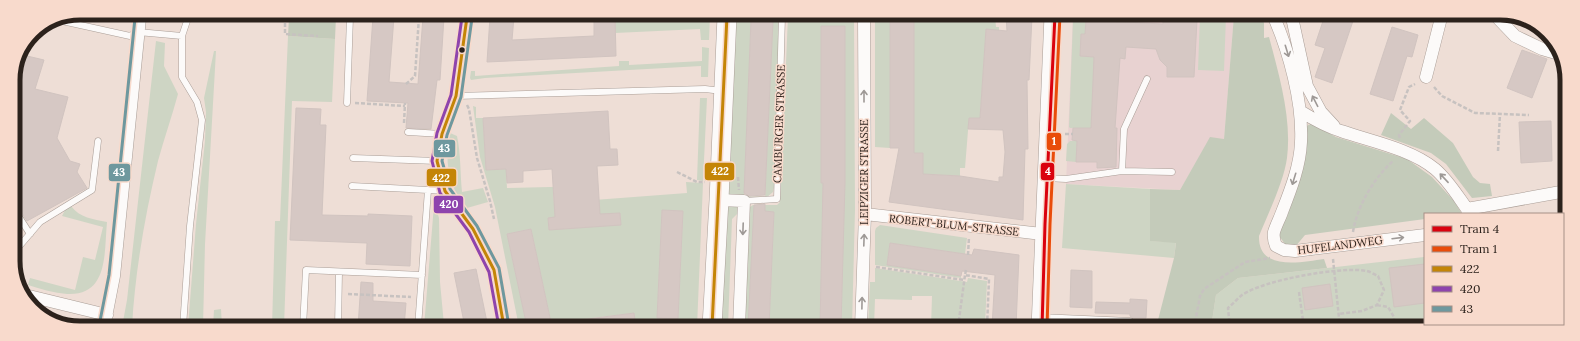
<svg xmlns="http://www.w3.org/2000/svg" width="1580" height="341" font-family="Lora,serif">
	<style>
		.education { fill: #e8d2d1 }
		.green { fill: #ced5c4; fill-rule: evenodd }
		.forest { fill: #c4cbba }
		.building { fill: #d6c8c4; stroke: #d1c4c0 }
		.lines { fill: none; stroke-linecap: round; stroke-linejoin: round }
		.service-casing { stroke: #aa9e97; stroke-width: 7 }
		.minor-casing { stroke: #aa9e97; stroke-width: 13 }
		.tertiary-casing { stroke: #aa9e97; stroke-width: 16 }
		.primary-casing { stroke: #aa9e97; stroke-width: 20 }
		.path { stroke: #c7c2c0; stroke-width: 2.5; stroke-dasharray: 4 2; stroke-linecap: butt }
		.service { stroke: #fcfaf9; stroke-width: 6 }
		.minor { stroke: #fcfaf9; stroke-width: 12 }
		.tertiary { stroke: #fcfaf9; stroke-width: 15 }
		.primary { stroke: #fcfaf9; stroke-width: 19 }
		.bus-1-casing { stroke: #f8dacc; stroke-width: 6 }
		.bus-2-casing { stroke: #f8dacc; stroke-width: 6 }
		.bus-3-casing { stroke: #f8dacc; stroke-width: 6 }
		.bus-1 { stroke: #c48507; stroke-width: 3 }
		.bus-2 { stroke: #8e44ad; stroke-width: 3 }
		.bus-3 { stroke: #6e989e; stroke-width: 3 }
		.tram-1-casing { stroke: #f8dacc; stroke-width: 6 }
		.tram-2-casing { stroke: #f8dacc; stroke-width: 6 }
		.tram-1 { stroke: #da020e; stroke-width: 3 }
		.tram-2 { stroke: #e94c0a; stroke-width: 3 }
		.oneway { stroke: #9e9996 }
		.bus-dot { fill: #2c221c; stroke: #f8dacc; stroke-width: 1.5 }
		.labels { text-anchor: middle; stroke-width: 3; stroke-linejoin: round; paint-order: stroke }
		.street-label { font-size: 11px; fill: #2c221c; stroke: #f8dacc }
		.rim { fill: none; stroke: #2c221c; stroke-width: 5 }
		.line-badge { stroke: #f8dacc; stroke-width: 1.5 }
		.badge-label { font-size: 11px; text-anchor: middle; font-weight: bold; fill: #fff }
	</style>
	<rect width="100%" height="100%" fill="#eeded6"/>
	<path class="education" d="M1073,15H1234L1224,139L1210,138L1180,190L1066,184Z"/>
	<path class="green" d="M1200,15L1226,16L1224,71L1198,70Z
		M710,16L709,40H701L700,29L615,33V17Z
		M735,16H778L780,19L774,187L773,192L766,198H730L728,196ZM751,20L773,21L765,197L744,196Z
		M788,16H854L855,210L852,327H841L844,202L823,201L820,327H769L774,212L754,211L748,327H745L750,207L753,205H777L780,202Z
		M875,16H890V148L875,147Z
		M914,16H995L996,27H999V31L986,30L980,118H969L965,168H960V176L923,174V153H914Z
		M1073,20H1086L1085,34L1081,35L1080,56L1095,57L1091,128H1070L1069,127Z
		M288,36L335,39L332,102L292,101L284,327H272L275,221H280Z
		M156,41L165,43L164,66L178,94C172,116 164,139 158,161C145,215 135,272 132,327H122L127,300Z
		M702,47L709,48L708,77H701V66L485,78L471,80L470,78L471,71H475V76L619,66V61H629V65L702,61Z
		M214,51H216L205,244L203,327H188L196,224L205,141L206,112L204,98Z
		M700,98H707L703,181L697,180Z
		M473,106L476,107V118H483L486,170L506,169L507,188L592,186L553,189L554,203L687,193L686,182L703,183L697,327H636L634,313L560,322V327H552L531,229L507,234L527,327H519L495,207L480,157ZM662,210L683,211L678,319L657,318ZM620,213L621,224L549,230L548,218Z
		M450,133L457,136C461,155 460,173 462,192L483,188L488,202L467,208C448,188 444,159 450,133Z
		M1070,141H1077L1076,162L1066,161L1067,144Z
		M1066,184L1150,189V241L1176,242L1174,258L1062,248Z
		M736,204L742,209L732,219L728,327H721L725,209L729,206Z
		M434,205H435L439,218L440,282L444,325H433V327H424Z
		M71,206C80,218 93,219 107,222C104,252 109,296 67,294C54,293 41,289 28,285L30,278L75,290L83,257L95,260L103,227L62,216L65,210Z
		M1566,221V274L1563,278V222Z
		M880,225L967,238L965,254L890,243L887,265L961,276V278L875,265V231L876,228Z
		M1424,257L1425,324H1482L1483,328H1211L1216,295L1238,278Z
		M875,268L967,282L968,278L987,281L985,327H931L932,296H912V300L875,299L874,327H868L870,282H875Z
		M221,309L222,327H213L214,310Z
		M1064,324L1119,325V328H1060Z"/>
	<path class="forest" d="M1234,15H1260L1264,23V38L1269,37C1279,75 1292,118 1287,158C1284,181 1268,214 1259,236C1258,272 1302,262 1324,259L1327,268L1238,278L1216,295L1211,328H1139V325L1158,320L1174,258L1176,243L1150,241V189L1180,190L1210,137L1224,139Z
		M289,17H336L335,39L288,36Z
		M1391,113L1411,129L1424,118L1453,143L1473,177L1480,183L1490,184L1492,196L1472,198L1446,164L1431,153L1381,135Z
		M1312,124L1336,137L1407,159L1432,177L1454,201L1462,214H1425V219L1305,235L1295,247L1285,244L1279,236L1306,128L1308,125Z"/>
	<path class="building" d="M1088,15L1106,16V21L1163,24V20L1168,21V18L1197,20L1194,77H1167V67L1160,60L1156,49L1126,47L1125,59L1120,58L1115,128H1117L1116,167L1097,168V162H1076L1077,141L1072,140L1073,128H1091L1094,57L1080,56L1081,34H1085L1086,20H1087Z
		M1325,15H1355L1332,83L1315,77L1325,48L1315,45Z
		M890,16H914V153H923V174L960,176L999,182V177H1003L1005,152L1003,130L968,129L969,118H980L986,29L1007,31L1006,16H1032L1029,80H1027L1028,149H1025L1023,220L889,202L899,148H890Z
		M373,17H394L389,82L418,84L423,17H444L440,80H437L431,129L406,128L408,103L367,101Z
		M490,17H514L512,40L594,36V17H615L616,56L487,62Z
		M751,20L773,21L765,195L749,196L744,193Z
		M821,26H845V183L841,327H820L823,183H821Z
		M1392,27L1418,35L1412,57L1407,56L1393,101L1370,94Z
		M1522,50L1547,59L1532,98L1507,88Z
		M23,55L44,60L35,89L68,97L57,138L70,161L80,164L77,172L87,188L27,221L14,201L13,76Z
		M296,108L321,109L320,125H326L322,215L368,216V214L412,216L410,266L366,264L367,243L290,240Z
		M608,111L610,149H617L618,165L597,166L600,214L620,213L621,225L549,230L548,218L555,217L552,169L523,171V182L507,183L506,169L486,170L483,118Z
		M1551,121L1552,161L1521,163L1519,122Z
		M765,204V211L774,212L769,327H748L754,205Z
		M662,210L683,211L678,319L657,318Z
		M531,229L552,327H527L507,234Z
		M890,243L972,255L974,249L1019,255L1016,327H992L995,275L962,271L961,276L887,265Z
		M1425,264V303L1394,307L1389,268Z
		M476,269L488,327H465L454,273Z
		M1071,270L1092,271V308L1070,307Z
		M361,282L373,283V301L406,303L404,327H358Z
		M1330,284L1333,306L1305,310L1302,288Z
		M1130,299L1147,300L1146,318H1133L1130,316V314L1095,313L1096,302L1130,303Z
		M634,313L636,327H580V320Z"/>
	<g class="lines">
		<defs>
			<path id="service" d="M53,19L130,36L138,32L182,36L188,18
				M182,36V77L197,102L202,120L190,226L183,327
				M456,96L705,89L722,91
				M347,103L350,17
				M408,132L442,134
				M353,158L437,161
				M1122,171L1124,129L1147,79
				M1046,178L1066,179L1122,171L1172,172
				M352,186L428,190
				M744,201L777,199L782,16
				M14,209L30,234
				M14,260L16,250L40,222L92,190L98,141
				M1039,317L1130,321V328
				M303,327L306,270L422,275
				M338,327L339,272
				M418,327L428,190L445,191"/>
			<path id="minor" d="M1494,14L1515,36L1542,49L1559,54
				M1273,15C1289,51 1303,102 1301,142C1300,166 1291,189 1282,212C1280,218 1276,225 1274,232C1273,237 1274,241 1276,246L1284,250L1295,251L1425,235
				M1290,15L1293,22L1307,86L1321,112L1334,126
				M467,17L456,96L442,134L437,161L445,191L473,229L494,270L504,327
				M1426,77L1442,14
				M1300,111C1313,119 1327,127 1341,131C1370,141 1411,149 1435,169C1448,180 1457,195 1467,209L1468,214
				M719,200L744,201L739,327
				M1467,209L1566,191
				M865,214L1042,234
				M25,295L107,315
				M1498,324L1499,328
				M104,327L114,276L140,18
				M861,327L865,214L864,16"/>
			<path id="tertiary" d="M1039,328L1052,15"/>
			<path id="primary" d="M712,327L719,200L727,16"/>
		</defs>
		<use href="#service" class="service-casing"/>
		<use href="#minor" class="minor-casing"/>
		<use href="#tertiary" class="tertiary-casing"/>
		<use href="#primary" class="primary-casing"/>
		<path class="path" d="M285,17V34L318,36
			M364,17L373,18
			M517,17H590
			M393,19L419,20
			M406,84L415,76L419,17
			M1434,87L1442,96L1475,113L1529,115
			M355,103L405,106
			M467,105L469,109L477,158L490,201L494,219
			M404,123L405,103
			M1065,134H1073
			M1400,138L1399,135L1410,121L1400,110L1409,87L1415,84
			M1498,151L1500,114
			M677,172L697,182H705
			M738,177L739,190
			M1563,216L1566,215
			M1353,232C1357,206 1374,178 1393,161
			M968,255L969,237
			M1333,259L1340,328
			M876,267L964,280
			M966,270L965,275L989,279L987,327
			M1299,292L1304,328
			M348,294L411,297
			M1377,305L1388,307L1394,317V325
			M1138,323L1147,324L1153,328
			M1450,324L1451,328
			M1470,324L1471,328
			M958,327L965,275
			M1194,328L1200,296L1204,289L1245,262L1270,258
			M1230,328L1228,308C1233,304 1237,299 1242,295C1264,280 1341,266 1367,271C1371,272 1375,275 1378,276L1384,290L1377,305L1362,311L1339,314
			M1363,328L1406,324L1425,321"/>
		<use href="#service" class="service"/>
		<use href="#minor" class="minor"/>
		<use href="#tertiary" class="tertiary"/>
		<use href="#primary" class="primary"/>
		<defs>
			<path id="bus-1" d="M467,17L456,96L442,134L437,161L445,191L473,229L494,270L504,327
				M712,327L727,16"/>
			<path id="bus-2" d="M462,17L451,95L437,133L432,161L440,193L469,232L489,272L499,327"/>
			<path id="bus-3" d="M472,18L461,97L447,135L442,161L450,189L477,226L499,268L509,326
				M99,326L109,275L135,18"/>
		</defs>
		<use href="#bus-1" class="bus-1-casing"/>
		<use href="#bus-2" class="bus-2-casing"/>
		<use href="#bus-3" class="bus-3-casing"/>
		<use href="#bus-1" class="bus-1"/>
		<use href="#bus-2" class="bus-2"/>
		<use href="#bus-3" class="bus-3"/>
		<defs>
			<path id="tram-1" d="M1042,328L1045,224L1055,15"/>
			<path id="tram-2" d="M1047,328L1050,224L1060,15"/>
		</defs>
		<use href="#tram-1" class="tram-1-casing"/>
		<use href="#tram-2" class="tram-2-casing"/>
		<use href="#tram-1" class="tram-1"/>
		<use href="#tram-2" class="tram-2"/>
	</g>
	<defs><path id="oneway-shaft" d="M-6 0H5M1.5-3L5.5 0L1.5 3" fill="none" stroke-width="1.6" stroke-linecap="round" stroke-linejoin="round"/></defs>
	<g class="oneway">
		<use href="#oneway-shaft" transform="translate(1287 51) rotate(73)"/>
		<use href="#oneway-shaft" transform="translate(864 96) rotate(-90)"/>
		<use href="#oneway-shaft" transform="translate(1315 101) rotate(-117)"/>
		<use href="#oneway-shaft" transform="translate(1444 178) rotate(-133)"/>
		<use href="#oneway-shaft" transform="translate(1294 179) rotate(107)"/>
		<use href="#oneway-shaft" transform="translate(743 229) rotate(92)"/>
		<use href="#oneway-shaft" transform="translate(1398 238) rotate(-7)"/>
		<use href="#oneway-shaft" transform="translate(864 240) rotate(-88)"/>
		<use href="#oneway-shaft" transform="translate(862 303) rotate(-89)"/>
	</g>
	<circle class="bus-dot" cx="462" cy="50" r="3.5"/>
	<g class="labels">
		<g class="street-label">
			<text transform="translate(779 124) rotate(-88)" y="4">CAMBURGER STRASSE</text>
			<text transform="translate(864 172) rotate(-90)" y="4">LEIPZIGER STRASSE</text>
			<text transform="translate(954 225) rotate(6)" y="4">ROBERT-BLUM-STRASSE</text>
			<text transform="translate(1340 245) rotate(-7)" y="4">HUFELANDWEG</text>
		</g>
	</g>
	<path d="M0 0H1580V341H0ZM80 20H1500A60 60 0 0 1 1560 80V261A60 60 0 0 1 1500 321H80A60 60 0 0 1 20 261V80A60 60 0 0 1 80 20Z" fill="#f8dacc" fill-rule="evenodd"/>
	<path class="rim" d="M80 20H1500A60 60 0 0 1 1560 80V261A60 60 0 0 1 1500 321H80A60 60 0 0 1 20 261V80A60 60 0 0 1 80 20Z"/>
	<g class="line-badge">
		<rect x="1046" y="132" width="16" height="19" rx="4" fill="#e94c0a"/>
		<rect x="433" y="139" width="23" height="19" rx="4" fill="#6e989e"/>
		<rect x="1040" y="162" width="15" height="19" rx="4" fill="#da020e"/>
		<rect x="704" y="162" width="31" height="19" rx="4" fill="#c48507"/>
		<rect x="108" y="163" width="23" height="19" rx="4" fill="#6e989e"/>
		<rect x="426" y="168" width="31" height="19" rx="4" fill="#c48507"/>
		<rect x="433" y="195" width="31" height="19" rx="4" fill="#8e44ad"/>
	</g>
	<g class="badge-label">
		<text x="1054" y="145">1</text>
		<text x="444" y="152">43</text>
		<text x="1048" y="175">4</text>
		<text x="720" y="175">422</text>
		<text x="119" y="176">43</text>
		<text x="441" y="182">422</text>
		<text x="449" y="208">420</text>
	</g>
	<rect x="1424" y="213" width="140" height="112" fill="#f8dacc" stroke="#a69086"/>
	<rect x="1432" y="226" width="20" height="6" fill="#da020e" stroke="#a69086"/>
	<text x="1460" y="233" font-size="12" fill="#2c221c">Tram 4</text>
	<rect x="1432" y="246" width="20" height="6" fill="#e94c0a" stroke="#a69086"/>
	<text x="1460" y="253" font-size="12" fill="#2c221c">Tram 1</text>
	<rect x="1432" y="266" width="20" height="6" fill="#c48507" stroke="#a69086"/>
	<text x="1460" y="273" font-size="12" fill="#2c221c">422</text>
	<rect x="1432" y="286" width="20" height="6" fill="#8e44ad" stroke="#a69086"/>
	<text x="1460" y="293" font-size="12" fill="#2c221c">420</text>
	<rect x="1432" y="306" width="20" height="6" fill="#6e989e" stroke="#a69086"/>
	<text x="1460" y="313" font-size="12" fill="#2c221c">43</text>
</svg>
